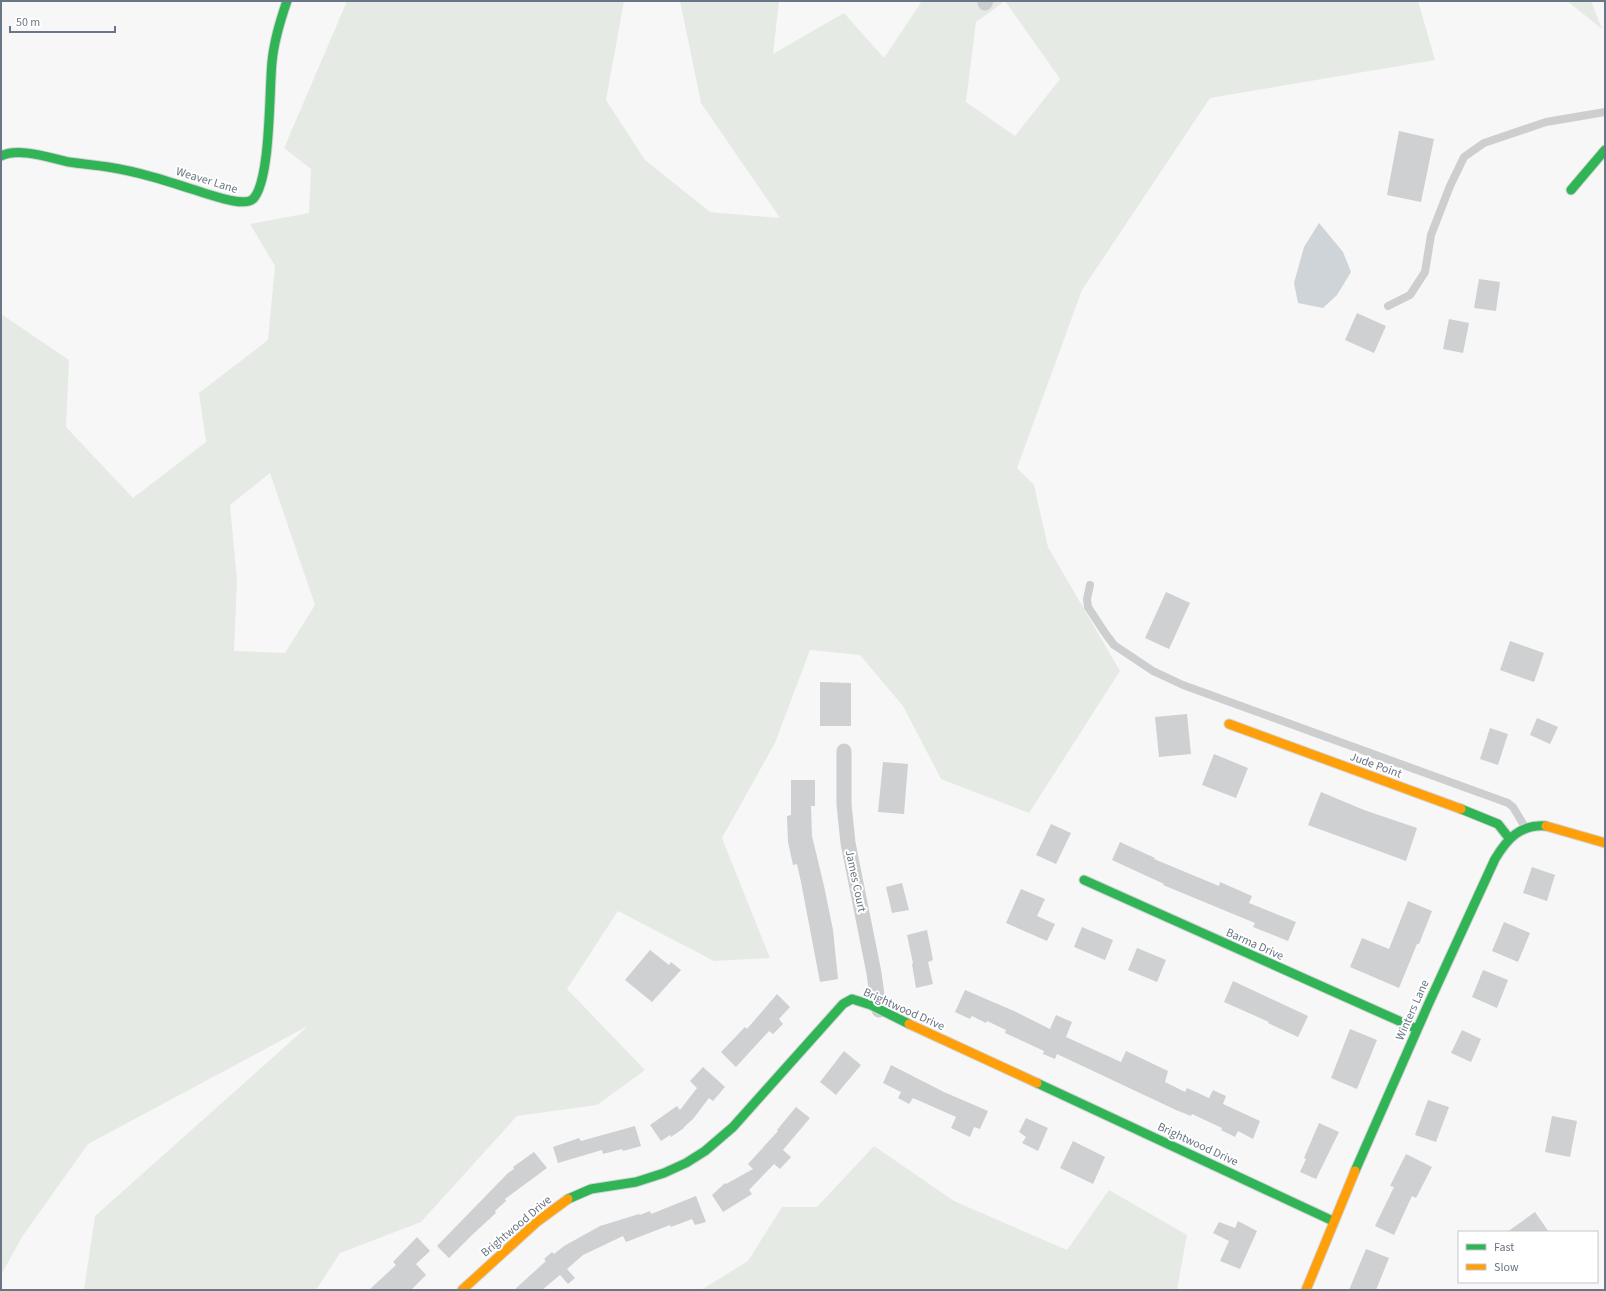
<svg xmlns="http://www.w3.org/2000/svg" width="1606" height="1291" font-family="'Source Sans 3',sans-serif">
	<style>
		.green { fill: #e6eae5; fill-rule: evenodd }
		.water { fill: #ced4d8 }
		.building { fill: #ced0d1 }
		.lines { fill: none; stroke-linecap: round; stroke-linejoin: round }
		.fast-casing { stroke: #d3d4d5; stroke-width: 11 }
		.slow-casing { stroke: #d3d4d5; stroke-width: 11 }
		.lane { stroke: #cdced0; stroke-width: 8 }
		.street { stroke: #cdced0; stroke-width: 15 }
		.fast { stroke: #30b455; stroke-width: 9 }
		.slow { stroke: #ff9f0a; stroke-width: 9 }
		.labels { text-anchor: middle; stroke-width: 4; stroke-linejoin: round; paint-order: stroke }
		.street-label { font-size: 12px; fill: #697685; stroke: #fff }
	</style>
	<rect width="100%" height="100%" fill="#f7f7f7"/>
	<path class="green" d="M347,1H624L606,100L645,160L710,212L780,218L701,103L680,1H779L773,54L844,13L884,58L922,1H1418L1435,60L1210,98L1082,290L1017,468L1034,485L1048,547L1120,671L1029,813L941,779L903,706L860,655L810,650L775,743L722,838L770,958L714,961L618,911L567,989L645,1070L597,1105L517,1116L421,1222L340,1253L316,1290H84L95,1216L308,1026L88,1144L22,1237L1,1275V314L69,360L66,427L133,498L206,442L199,393L268,340L275,266L250,224L309,213L311,169L284,148ZM1005,1L1060,79L1015,136L966,102L976,22ZM270,473L315,605L285,653L234,651L237,581L230,505Z
		M1567,1H1591L1602,29Z
		M874,1146L954,1201L1067,1250L1109,1190L1187,1235L1177,1290H701L748,1261L782,1207H817Z"/>
	<path class="water" d="M1319,223L1343,252L1351,272L1337,295L1323,308L1298,303L1294,283L1304,247Z"/>
	<path class="building" d="M1399,131L1434,139L1421,202L1387,195Z
		M1479,279L1500,282L1496,311L1474,308Z
		M1357,313L1386,326L1374,353L1345,340Z
		M1449,319L1469,323L1463,353L1443,349Z
		M1166,592L1190,603L1169,649L1145,638Z
		M1510,641L1544,653L1534,682L1500,670Z
		M820,682L851,683V726H820Z
		M1187,714L1191,754L1159,757L1155,717Z
		M1537,718L1558,727L1550,744L1530,735Z
		M1490,728L1508,734L1498,765L1480,759Z
		M1214,754L1248,768L1236,798L1202,785Z
		M883,762L908,764L904,814L878,812Z
		M791,780H815V806H811L812,836L824,886L833,930L838,979L820,982L801,882L797,864L793,865L788,842L787,816L791,815Z
		M1321,792L1364,810L1417,828L1406,861L1308,825Z
		M1051,824L1071,833L1056,864L1036,855Z
		M1120,842L1155,858L1154,859L1219,886L1220,882L1252,896L1249,903L1296,922L1288,941L1253,927L1255,923L1163,885L1164,884L1112,860Z
		M1532,867L1555,875L1547,901L1523,893Z
		M902,883L909,910L892,913L886,887Z
		M1021,889L1045,899L1037,916L1055,924L1047,941L1006,923Z
		M1408,901L1432,911L1419,944H1417L1399,988L1350,967L1362,938L1389,949Z
		M1504,922L1530,933L1518,962L1492,951Z
		M1082,927L1113,940L1105,960L1074,947Z
		M927,930L933,960L928,962L933,984L916,988L912,964L913,963L907,935Z
		M1137,948L1166,960L1157,982L1128,970Z
		M650,950L669,965L671,962L681,970L652,1002L625,980Z
		M1483,970L1508,980L1497,1008L1472,997Z
		M1233,981L1308,1016L1298,1037L1268,1023L1269,1022L1224,1002Z
		M965,990L1014,1011L1050,1029L1056,1015L1072,1022L1066,1037L1121,1062L1126,1051L1168,1071L1165,1082L1185,1092L1187,1088L1209,1098L1213,1090L1226,1096L1223,1104L1260,1121L1253,1139L1238,1131L1235,1137L1221,1130L1222,1128L1192,1114L1191,1116L1176,1110L1057,1054L1055,1059L1043,1054L1044,1051L1005,1033L1006,1030L987,1021L986,1023L972,1016L970,1019L955,1012Z
		M777,994L790,1007L779,1019L783,1024L773,1034L769,1031L736,1067L721,1052L745,1027L747,1029Z
		M1350,1029L1377,1040L1357,1089L1331,1078Z
		M1462,1030L1481,1039L1471,1062L1451,1053Z
		M844,1051L861,1065L836,1095L820,1082Z
		M891,1065L944,1092L988,1111L980,1129L974,1127L970,1137L951,1128L956,1117L913,1098L909,1104L898,1098L901,1092L883,1083Z
		M703,1067L725,1087L713,1101L709,1098L693,1119L684,1127V1128L671,1137L670,1135L661,1141L650,1125L677,1106L680,1110L697,1088L690,1081Z
		M1428,1100L1449,1107L1436,1142L1415,1135Z
		M796,1107L810,1118L783,1150L791,1157L780,1169L774,1164L749,1190L752,1194L723,1212L712,1195L725,1183L726,1184L753,1169L748,1164L778,1131L777,1130Z
		M1552,1116L1577,1121L1570,1157L1545,1152Z
		M1026,1118L1048,1128L1038,1151L1022,1143L1026,1137L1019,1132Z
		M1319,1123L1339,1132L1316,1179L1300,1172L1306,1159L1304,1158Z
		M635,1126L641,1146L623,1151L622,1149L603,1154L602,1150L558,1163L553,1147L579,1138L581,1141Z
		M1073,1141L1105,1157L1093,1184L1060,1168Z
		M534,1152L547,1168L505,1199L506,1201L495,1211L496,1213L473,1234L449,1258L437,1246L508,1173L514,1169L513,1167Z
		M1406,1154L1432,1167L1416,1198L1412,1196L1394,1235L1375,1226L1394,1187L1390,1186Z
		M696,1196L706,1222L695,1225L692,1219L671,1227L670,1225L626,1242L623,1236L583,1255L567,1269L575,1278L568,1284L560,1275L542,1290H514L546,1261L544,1259L552,1252L554,1254L564,1246L600,1226L639,1214L640,1215L650,1211L651,1214Z
		M1535,1212L1549,1232H1507Z
		M1238,1221L1257,1231L1240,1269L1220,1261L1229,1241L1213,1233L1219,1222L1235,1228Z
		M417,1237L430,1251L416,1264L426,1275L411,1290H369L396,1265L393,1262Z
		M1366,1249L1389,1258L1376,1290H1349Z"/>
	<g class="lines">
		<defs>
			<path id="fast" d="M1,156C19,147 50,158 69,162C82,164 95,165 108,167C141,172 173,183 204,193C215,196 244,207 253,199C271,181 269,91 272,62C274,41 280,21 287,1
				M1571,190L1605,150
				M1461,809L1498,824L1509,838
				M1084,880L1417,1029
				M1037,1083L1333,1221
				M1355,1171L1428,1005L1495,859C1507,839 1520,824 1546,826
				M568,1199L591,1189L636,1182L664,1173L686,1163L705,1151L733,1127L843,1004L852,999L871,1005L909,1024"/>
			<path id="slow" d="M1229,724L1461,809
				M1546,826L1605,843
				M909,1024L1037,1083
				M462,1290L538,1221L568,1199
				M1306,1290L1355,1171"/>
		</defs>
		<use href="#fast" class="fast-casing"/>
		<use href="#slow" class="slow-casing"/>
		<path class="lane" d="M1388,306L1410,295L1425,272L1431,235L1450,186L1464,157L1484,143L1546,122L1605,112
			M1090,585L1087,599L1088,607L1105,633L1114,645L1153,671L1183,685L1508,803L1513,807L1525,827"/>
		<path class="street" d="M985,3L986,1
			M844,751V804L848,843L874,973L879,1010"/>
		<use href="#fast" class="fast"/>
		<use href="#slow" class="slow"/>
	</g>
	<g class="labels">
		<g class="street-label">
			<text transform="translate(207 180) rotate(17)" y="4">Weaver Lane</text>
			<text transform="translate(1376 765) rotate(20)" y="4">Jude Point</text>
			<text transform="translate(856 881) rotate(78)" y="4">James Court</text>
			<text transform="translate(1255 944) rotate(24)" y="4">Barma Drive</text>
			<text transform="translate(904 1009) rotate(24)" y="4">Brightwood Drive</text>
			<text transform="translate(1412 1010) rotate(-66)" y="4">Winters Lane</text>
			<text transform="translate(1198 1144) rotate(25)" y="4">Brightwood Drive</text>
			<text transform="translate(516 1226) rotate(-40)" y="4">Brightwood Drive</text>
		</g>
	</g>
	<rect width="1606" height="1291" fill="none" stroke="#697685" stroke-width="4"/>
	<rect x="1458" y="1231" width="140" height="52" fill="#ffffff" stroke="#c3c8ce"/>
	<rect x="1466" y="1244" width="20" height="6" fill="#30b455" stroke="#c3c8ce"/>
	<text x="1494" y="1251" font-size="12" fill="#697685">Fast</text>
	<rect x="1466" y="1264" width="20" height="6" fill="#ff9f0a" stroke="#c3c8ce"/>
	<text x="1494" y="1271" font-size="12" fill="#697685">Slow</text>
	<path d="M10 26v6h105v-6" fill="none" stroke="#697685" stroke-width="2"/>
	<text x="16" y="26" font-size="12" fill="#697685" stroke="#ffffff" stroke-width="3" paint-order="stroke">50 m</text>
</svg>
